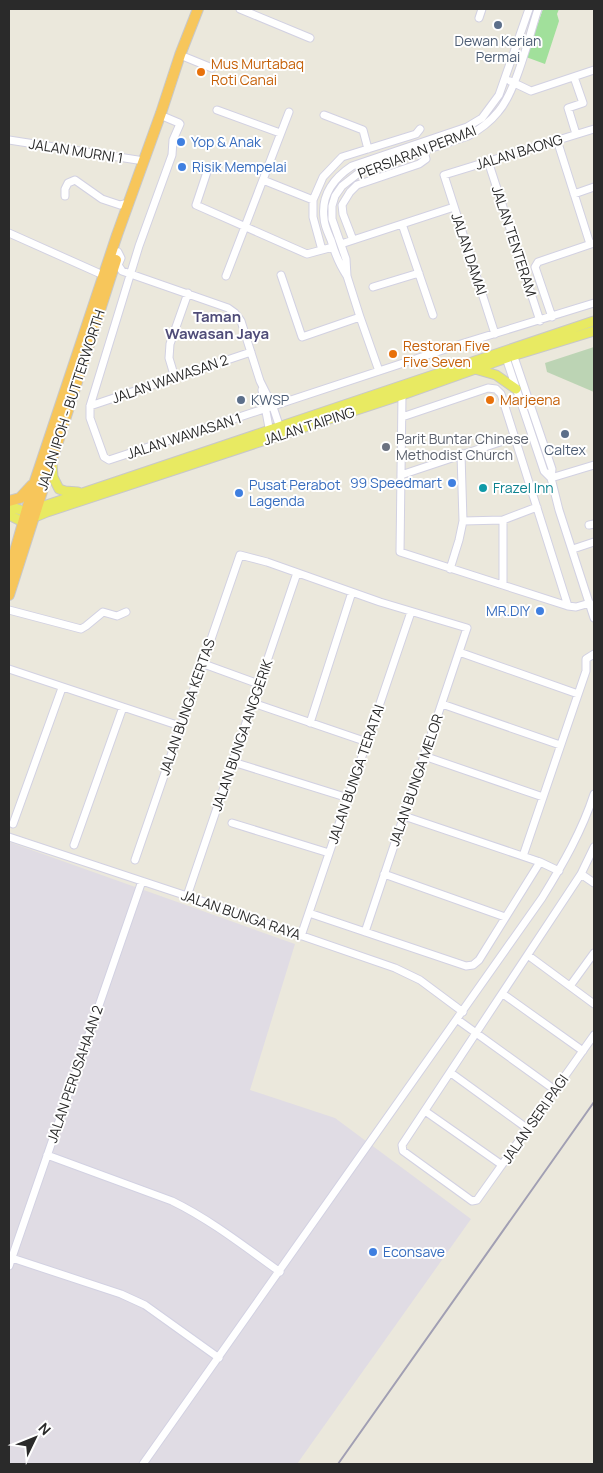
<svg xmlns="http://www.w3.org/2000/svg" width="603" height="1473" font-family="Manrope,sans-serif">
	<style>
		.industrial { fill: #e0dce4 }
		.green { fill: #a1e09b }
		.cemetery { fill: #bcd4b4 }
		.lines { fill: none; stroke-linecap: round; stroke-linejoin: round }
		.minor-casing { stroke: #d2d1e2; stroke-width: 9 }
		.major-casing { stroke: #c8c8c8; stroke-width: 11 }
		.highway-casing { stroke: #c8c8c8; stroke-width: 12 }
		.minor { stroke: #fff; stroke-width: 7 }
		.major { stroke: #e8ea62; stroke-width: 9 }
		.highway { stroke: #f7c65b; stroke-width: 10 }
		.rail { stroke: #a19fb3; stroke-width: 2 }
		.service-dot { fill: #5c6f8a; stroke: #fff; stroke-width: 2 }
		.food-dot { fill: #e8710a; stroke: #fff; stroke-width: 2 }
		.shop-dot { fill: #3f7fe0; stroke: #fff; stroke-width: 2 }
		.worship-dot { fill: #6b7280; stroke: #fff; stroke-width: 2 }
		.culture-dot { fill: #0f9aa8; stroke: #fff; stroke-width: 2 }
		.labels { text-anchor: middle; stroke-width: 4; stroke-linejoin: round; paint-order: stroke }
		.service-label { font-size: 14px; fill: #4e5e75; stroke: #fff }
		.food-label { font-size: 14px; fill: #c56008; stroke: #fff; text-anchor: start }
		.shop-label { font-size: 14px; fill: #366cbe; stroke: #fff; text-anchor: start }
		.street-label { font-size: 14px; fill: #2a2a2a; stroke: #fff }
		.worship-label { font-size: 14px; fill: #5b616d; stroke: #fff; text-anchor: start }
		.culture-label { font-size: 14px; fill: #0d838f; stroke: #fff; text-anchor: start }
		.neighbourhood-label { font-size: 15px; font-weight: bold; fill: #4f4c78; stroke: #fff }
	</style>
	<rect width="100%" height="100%" fill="#ebe8dc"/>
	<path class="industrial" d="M9,842L295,944L250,1090L335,1118L471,1219L297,1464H9Z"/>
	<path class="green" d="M543,9H559L557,14L559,21L545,64L526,57Z"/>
	<path class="cemetery" d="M594,347V392L547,372L545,363Z"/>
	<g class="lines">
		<defs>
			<path id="minor" d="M240,9L310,38
				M479,18L482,9
				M180,55L212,68
				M574,77L583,103L568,108L576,134
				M510,81L531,91L594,70
				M217,110L280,133
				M160,115L179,123L180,124L173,140L172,155L139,246L90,406V418L104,457L109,460L464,343L594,303
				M324,115L363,130L368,149
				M9,140L144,161
				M557,140L590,244
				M488,161L540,321
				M207,172L196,205L307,254L333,247
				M263,180L313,200
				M574,194L594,187
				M65,196V189L68,183L75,180L102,199L120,205L129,203
				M402,224L433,315
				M9,233L103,275
				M353,240L343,214L342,205L350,192L357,185L419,164L426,159L423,148
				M341,244L454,207
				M322,250L313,217V200L323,177L342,157L416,134L420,129
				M118,252L121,258L118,265L122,271L228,308L235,313L241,321L260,381L273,407L281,431
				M281,275L302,337L360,317
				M226,276L289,112
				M347,276C339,264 335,254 331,240C328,233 324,225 324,218C321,195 334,178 352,166L467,127L482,118L499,95L529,9
				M373,287L419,273
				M552,317L535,267L538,262L594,243
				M495,334L444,175L594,129
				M512,351L552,469L551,478L559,510L594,618
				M505,355L544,471L551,478
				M379,371L360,317L347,276L346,259L332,219V206L335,196L342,186L360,172L468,136C479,130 490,122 498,112C516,92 529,36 538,9
				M175,378L169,358L170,344L188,293
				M262,390L270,433
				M402,395L400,552L568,606L576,607L590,603
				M90,406L251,352
				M402,417L488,388L496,389L501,394L568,606
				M401,475L515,437
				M551,478L594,465
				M463,521L503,520L537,507
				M589,525L594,524
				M573,549L594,542
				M450,569L459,540L463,521L461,454
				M503,585V520
				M9,610L81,629L86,626L103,612L117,616L126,612
				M459,652L578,694
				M201,663L259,684
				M9,669L180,726
				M253,703L367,742
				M442,704L560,745
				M310,723L352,592
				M424,756L543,797
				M233,762L345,797
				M404,816L540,862L559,871
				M232,823L329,853
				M13,824L62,688
				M9,837L187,896L395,968L420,980L463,1012
				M74,845L123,707
				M594,847L581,874L402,1145L403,1151L472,1201L477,1200L594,1035
				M523,856L586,671V659L594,654
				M135,860L240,555L267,562L380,602L467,628L365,932
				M384,874L505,917
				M581,874L594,883
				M187,896L297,573
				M309,913L466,966L473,965L479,960L540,862
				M301,936L411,612
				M529,956L594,1004
				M570,986L594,953
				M503,994L583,1051
				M458,1020L555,1090
				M451,1073L528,1129
				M425,1111L502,1165
				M47,1155L172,1201C211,1220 245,1247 280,1272
				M12,1258L121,1294L145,1305L219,1358
				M9,1266L142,881
				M143,1464L542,898C563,864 582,831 594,794"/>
			<path id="major" d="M475,369L496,375L516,389
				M52,463L53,477L59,489L65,491L78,492
				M9,506L26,512L594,321
				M9,515L23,522L47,512L402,395L509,357L594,331"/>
			<path id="highway" d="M9,501L20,498L32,485
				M9,572L35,481L117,235L161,113L180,55L198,9
				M9,595L116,260"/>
		</defs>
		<use href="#minor" class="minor-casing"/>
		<use href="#major" class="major-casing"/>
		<use href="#highway" class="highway-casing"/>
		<use href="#minor" class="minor"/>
		<use href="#major" class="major"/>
		<use href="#highway" class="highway"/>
		<path class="rail" d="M338,1464L594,1102"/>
	</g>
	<g class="service-dot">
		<circle cx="498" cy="25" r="5"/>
		<circle cx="241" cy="400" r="5"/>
		<circle cx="565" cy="434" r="5"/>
	</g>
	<g class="food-dot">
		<circle cx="201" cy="72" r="5"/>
		<circle cx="393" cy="354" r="5"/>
		<circle cx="490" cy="400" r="5"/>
	</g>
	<g class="shop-dot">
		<circle cx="181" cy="142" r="5"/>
		<circle cx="182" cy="167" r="5"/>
		<circle cx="452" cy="483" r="5"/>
		<circle cx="239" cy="493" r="5"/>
		<circle cx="540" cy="611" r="5"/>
		<circle cx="373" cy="1252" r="5"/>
	</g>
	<circle class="worship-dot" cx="386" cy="447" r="5"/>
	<circle class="culture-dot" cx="483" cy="488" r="5"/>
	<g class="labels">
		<g class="service-label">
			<text x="498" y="46">Dewan Kerian<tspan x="498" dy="16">Permai</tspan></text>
			<text x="251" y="405" text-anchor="start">KWSP</text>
			<text x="565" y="455">Caltex</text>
		</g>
		<g class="food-label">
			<text x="211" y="69">Mus Murtabaq<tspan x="211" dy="16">Roti Canai</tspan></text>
			<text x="403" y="351">Restoran Five<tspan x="403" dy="16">Five Seven</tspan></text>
			<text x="500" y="405">Marjeena</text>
		</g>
		<g class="shop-label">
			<text x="191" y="147">Yop &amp; Anak</text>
			<text x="192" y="172">Risik Mempelai</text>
			<text x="442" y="488" text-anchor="end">99 Speedmart</text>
			<text x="249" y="490">Pusat Perabot<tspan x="249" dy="16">Lagenda</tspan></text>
			<text x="530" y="616" text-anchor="end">MR.DIY</text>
			<text x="383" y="1257">Econsave</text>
		</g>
		<g class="street-label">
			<text transform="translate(76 151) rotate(9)" y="5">JALAN MURNI 1</text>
			<text transform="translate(417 152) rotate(-21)" y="5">PERSIARAN PERMAI</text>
			<text transform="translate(519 152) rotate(-17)" y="5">JALAN BAONG</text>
			<text transform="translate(514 241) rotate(72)" y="5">JALAN TENTERAM</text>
			<text transform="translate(469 254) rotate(72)" y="5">JALAN DAMAI</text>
			<text transform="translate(170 379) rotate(-19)" y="5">JALAN WAWASAN 2</text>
			<text transform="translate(71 400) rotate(-72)" y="5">JALAN IPOH - BUTTERWORTH</text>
			<text transform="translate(309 426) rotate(-18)" y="5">JALAN TAIPING</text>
			<text transform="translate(184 436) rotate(-18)" y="5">JALAN WAWASAN 1</text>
			<text transform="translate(187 707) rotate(-71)" y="5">JALAN BUNGA KERTAS</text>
			<text transform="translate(242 735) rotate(-71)" y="5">JALAN BUNGA ANGGERIK</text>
			<text transform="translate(356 774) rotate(-71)" y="5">JALAN BUNGA TERATAI</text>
			<text transform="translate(416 780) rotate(-71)" y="5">JALAN BUNGA MELOR</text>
			<text transform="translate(241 915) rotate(19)" y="5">JALAN BUNGA RAYA</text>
			<text transform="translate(75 1074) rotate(-71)" y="5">JALAN PERUSAHAAN 2</text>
			<text transform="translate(535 1119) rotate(-55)" y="5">JALAN SERI PAGI</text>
		</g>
		<g class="worship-label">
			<text x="396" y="444">Parit Buntar Chinese<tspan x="396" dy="16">Methodist Church</tspan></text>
		</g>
		<g class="culture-label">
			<text x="493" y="493">Frazel Inn</text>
		</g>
		<g class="neighbourhood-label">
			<text x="217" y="322">Taman<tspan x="217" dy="17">Wawasan Jaya</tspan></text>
		</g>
	</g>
	<rect width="603" height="1473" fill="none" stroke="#2a2a2a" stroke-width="20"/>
	<g transform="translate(35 1438) rotate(47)" stroke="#ffffff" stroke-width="4" paint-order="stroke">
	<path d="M0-4L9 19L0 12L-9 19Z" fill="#2a2a2a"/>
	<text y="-8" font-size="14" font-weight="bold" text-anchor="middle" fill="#2a2a2a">N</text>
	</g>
</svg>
